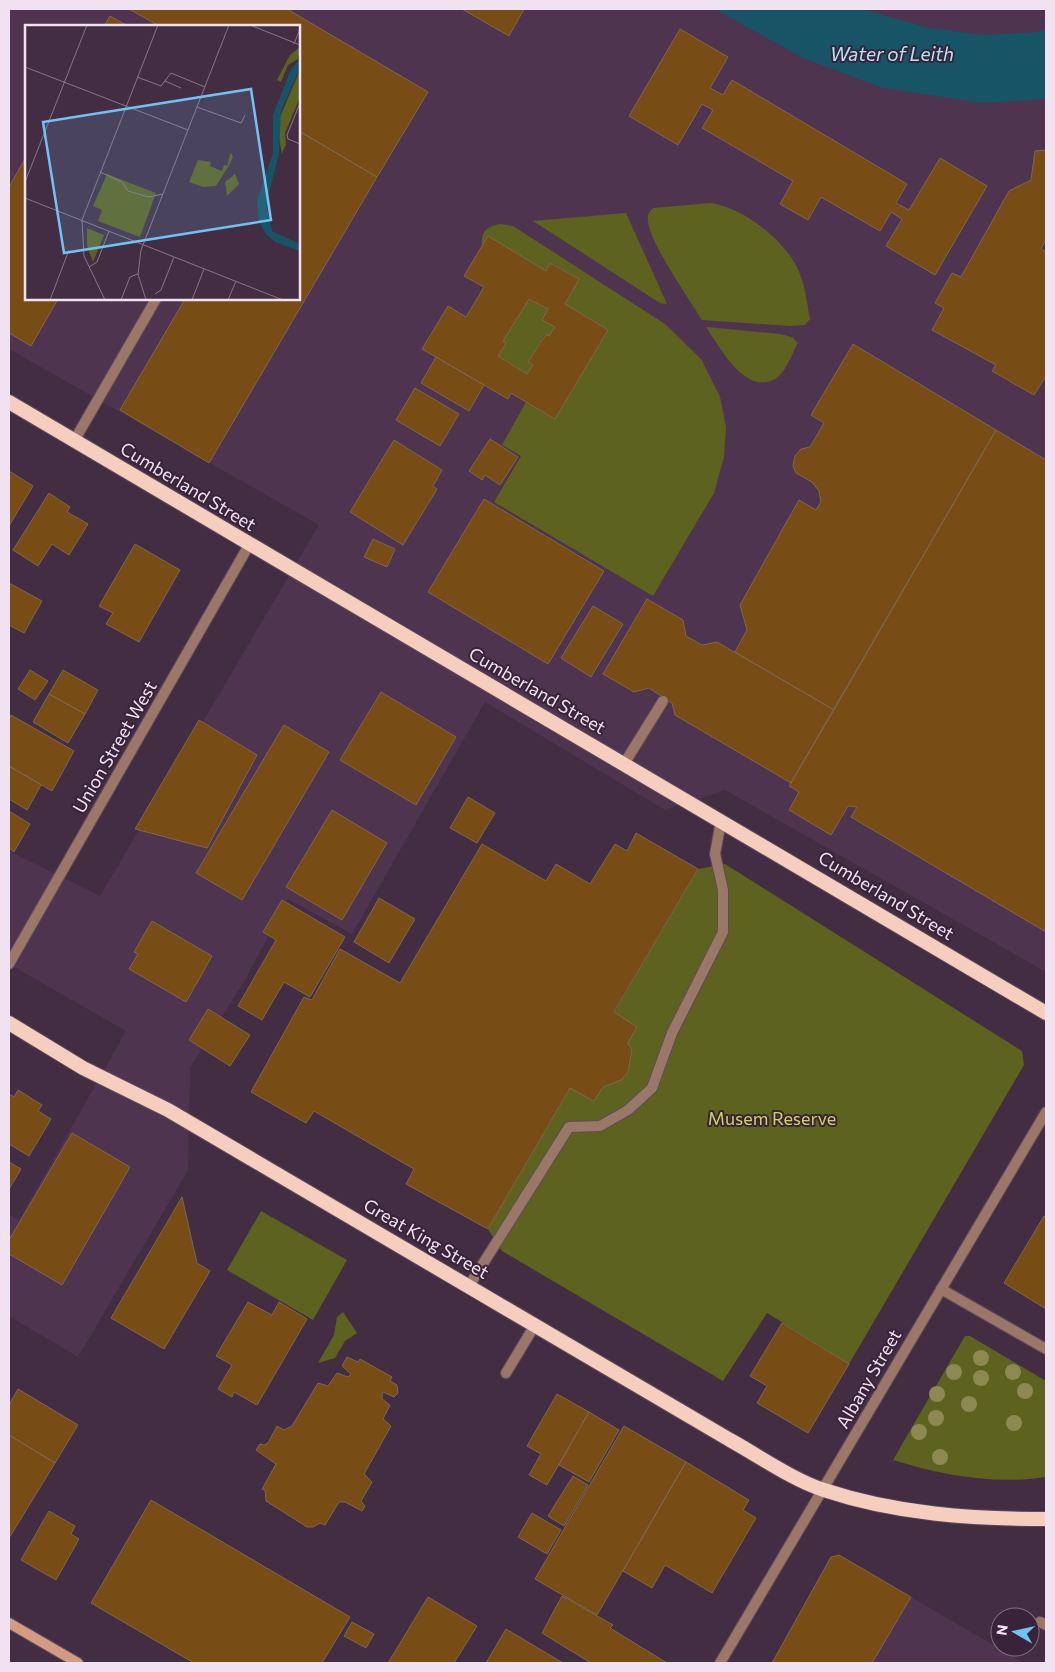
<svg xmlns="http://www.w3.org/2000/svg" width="1055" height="1672" font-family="Commissioner,sans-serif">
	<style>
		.built { fill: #4f344f; fill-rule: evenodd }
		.green { fill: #5d621f }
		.water { fill: #165466 }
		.building { fill: #784c15; stroke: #7f674e; fill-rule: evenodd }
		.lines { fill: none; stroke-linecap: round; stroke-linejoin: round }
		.service-casing { stroke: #5f4a5f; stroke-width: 12 }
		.pedestrian-casing { stroke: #5f4a5f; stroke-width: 12 }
		.minor-casing { stroke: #5f4a5f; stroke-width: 12 }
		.tertiary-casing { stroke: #5f4a5f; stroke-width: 12 }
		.secondary-casing { stroke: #5f4a5f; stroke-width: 12 }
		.trunk-casing { stroke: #5f4a5f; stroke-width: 16 }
		.service { stroke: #9b7768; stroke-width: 10 }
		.pedestrian { stroke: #9b7768; stroke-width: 10 }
		.minor { stroke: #9b7768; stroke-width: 10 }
		.tertiary { stroke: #9b7768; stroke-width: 10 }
		.secondary { stroke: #d49b83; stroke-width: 10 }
		.trunk { stroke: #f5cebe; stroke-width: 14 }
		.tree { fill: #8e8953 }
		.labels { text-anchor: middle; stroke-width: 4; stroke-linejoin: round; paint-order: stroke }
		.street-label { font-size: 18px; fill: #f0e2f0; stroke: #392339 }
		.park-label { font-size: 18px; fill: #ccd560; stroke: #392339 }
		.water-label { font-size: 19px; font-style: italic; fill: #b2e4f5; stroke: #392339 }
		.inset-road { fill: none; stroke: #887588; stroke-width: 1 }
		.view { fill: #72c1f5; fill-opacity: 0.15; stroke: #72c1f5; stroke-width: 2.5 }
		.inset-edge { fill: none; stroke: #f0e2f0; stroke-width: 2.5 }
	</style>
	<rect width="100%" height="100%" fill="#432d43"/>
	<path class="built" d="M9,9H1046V972L725,790L665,810L485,702L352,934L288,899L246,978L190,1068L188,1170L78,1357L9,1316V1214L19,1220L126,1031L9,964V851L100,896L319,525L9,349ZM26,26H299V299H26Z
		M911,1597L1024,1663H872Z"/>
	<path class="green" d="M710,203C744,207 791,244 801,277C806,290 807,305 810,319L805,325L790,326L702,320C690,300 649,242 648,221C647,215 649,212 653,208Z
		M626,213L667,304L660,303L533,221Z
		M500,224L513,226L665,324L701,359L720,397L726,427L724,457L714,493L653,596L494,502L521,456L502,445L526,402L555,419L608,330L565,304L579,279L551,263L546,271L488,237L482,245C481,230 487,227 500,224Z
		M529,299L548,309L543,320L555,327L549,336L545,334L528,362L533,365L527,374L498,356L506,344L503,341Z
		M706,327L780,334L792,337L798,343C792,353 786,373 775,379C745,396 719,346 706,327Z
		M725,864L1022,1051L1024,1065L849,1364L767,1313L723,1381L502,1251L488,1229L698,869Z
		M261,1211L347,1260L313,1320L227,1270Z
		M343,1312L357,1333L345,1341L335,1358L318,1363L334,1335L337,1317Z
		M965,1336H970L1046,1381V1477C995,1485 941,1475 893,1460Z"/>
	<path class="water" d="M715,9H862L929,28L984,35L1037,32L1046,29V99L983,103L883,88L803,58Z"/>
	<path class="building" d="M129,9H287L428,92L377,177L299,131V26H159Z
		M462,9H524L509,36Z
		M110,16L128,26H104Z
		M680,29L728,57L710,88L723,95L732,80L907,184L896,203L909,210L940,158L987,186L935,275L886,246L902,219L891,212L880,231L821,197L808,220L780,204L793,181L702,128L713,110L702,104L678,145L629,116Z
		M299,131L377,177L209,463L120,410L185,299H299Z
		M1046,150V239L1041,249L1046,252V380L1044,379L1034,395L992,371L996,365L932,330L944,308L935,303L952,273L961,277L1009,191L1031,180L1035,151Z
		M26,157V299H58L31,346L9,333V187Z
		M488,236L546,271L550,263L579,279L565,304L608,330L555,419L511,393L508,399L422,349L448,306L466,317L484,287L464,276ZM529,299L548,309L542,320L555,327L549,336L546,334L528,362L533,365L527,374L498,356L506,343L503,341Z
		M853,344L996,430L834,710L735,652L747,630L740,605L799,500L816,510L821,502L819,491L812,482L796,473L793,466L795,456L801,449L810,447L824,423L811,415Z
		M436,357L484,385L469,411L421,383Z
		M415,388L459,414L440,446L396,420Z
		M996,430L1046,460V932L851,817L857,807L848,806L831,835L789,810L799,792L789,786Z
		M490,439L518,457L500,485L485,475L482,480L469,471Z
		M394,440L442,470L433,486L437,489L403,545L350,512Z
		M9,471L33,486L9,526Z
		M49,493L70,507L67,512L88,524L69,555L52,544L38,566L13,550Z
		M484,499L604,571L548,664L428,592Z
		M373,539L395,549L387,567L364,557Z
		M135,544L180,570L139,642L106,624L113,613L99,606Z
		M9,583L42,601L24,633L9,625Z
		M647,599L683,620L686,636L702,645L717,642L834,710L791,783L675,715L672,703L649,688L634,692L603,674Z
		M593,606L623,624L591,677L561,658Z
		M30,670L48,681L35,700L18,689Z
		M63,670L98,690L85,714L49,694Z
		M381,692L456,737L416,805L340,760Z
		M49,694L85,714L68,743L33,722Z
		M11,715L74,751L52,791L9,766V720Z
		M199,720L257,755L207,848L135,829Z
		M284,725L329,752L242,900L196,873Z
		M9,766L41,785L27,810L9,799Z
		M468,797L495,813L477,843L450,828Z
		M332,810L387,843L342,920L286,887Z
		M9,811L30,824L14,852L9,848Z
		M636,833L698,869L614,1012L637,1027L628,1043L632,1050L628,1072L621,1080L603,1087L594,1101L570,1088L488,1229L406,1184L414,1169L314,1111L306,1123L251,1092L304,997L312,1000L340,949L400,983L482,844L546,881L556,864L590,884L615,844L627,851Z
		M379,898L415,919L389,963L354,942Z
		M282,900L345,937L310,997L284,982L262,1020L238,1006L276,940L263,932Z
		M152,921L212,956L186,1002L129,969L138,954L134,952Z
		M208,1009L250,1035L230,1066L189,1040Z
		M18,1090L42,1105L38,1111L51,1119L29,1156L9,1144V1094L14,1097Z
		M72,1133L130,1167L62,1285L9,1254V1240Z
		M9,1162L21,1169L9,1189Z
		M182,1197L197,1263L210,1271L164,1349L111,1318Z
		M1044,1216L1046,1217V1309L1004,1283Z
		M248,1302L272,1315L279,1302L307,1319L257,1405L234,1392L232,1397L218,1389L232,1365L216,1356Z
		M782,1323L849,1364L808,1433L757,1403L767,1386L750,1376Z
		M347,1357L358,1362L360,1359L392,1377L390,1381L397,1385L398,1393L394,1397L383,1392L382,1395V1399L390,1405L383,1419L391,1426L364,1474L372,1482L361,1501L365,1506L362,1511L345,1502H339L325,1525L320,1523L313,1527H307L266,1501L265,1490L262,1489L276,1464L256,1450L260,1444L264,1445L268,1443L277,1426L284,1430L292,1426L318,1383L328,1386L337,1373L348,1377L351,1374L342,1366Z
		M18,1389L78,1425L55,1463L9,1435V1405Z
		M557,1394L589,1412L547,1485L529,1475L541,1454L527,1446Z
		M589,1412L619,1430L589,1482L559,1465Z
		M624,1426L686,1462L597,1615L535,1579Z
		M9,1435L55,1463L9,1538Z
		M686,1462L749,1500L743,1510L756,1518L712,1593L665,1565L652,1588L623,1571Z
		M573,1476L588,1485L564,1526L548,1516Z
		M151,1500L350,1617L322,1663H194L91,1603Z
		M49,1511L75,1526L71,1534L79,1539L56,1580L21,1560Z
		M532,1513L561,1530L547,1554L518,1537Z
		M839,1555L911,1597L872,1663H772L831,1557Z
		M562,1596L613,1625L610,1628L667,1663H591L542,1633Z
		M428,1597L477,1626L454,1663H388Z
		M352,1622L374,1634L366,1648L344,1636Z
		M506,1629L563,1663H486Z"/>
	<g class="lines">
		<defs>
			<path id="service" d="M74,441L156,299
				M469,1286L569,1127L600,1126L628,1110L652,1088L672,1033L723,932V890L715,854L721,821
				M506,1373L535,1325"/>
			<path id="pedestrian" d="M624,764L663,701"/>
			<path id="minor" d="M9,964L249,545
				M941,1289L1046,1349
				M1040,1622L1046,1625"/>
			<path id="tertiary" d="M720,1663L1046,1112"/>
			<path id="secondary" d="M9,1623L78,1663"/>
			<path id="trunk" d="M9,402L1046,1013
				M9,1023L83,1068L168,1110L730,1440C759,1456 793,1480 824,1490C896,1514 972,1519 1046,1519"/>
		</defs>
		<use href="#service" class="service-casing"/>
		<use href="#pedestrian" class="pedestrian-casing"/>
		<use href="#minor" class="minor-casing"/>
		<use href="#tertiary" class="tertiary-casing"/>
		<use href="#secondary" class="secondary-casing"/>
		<use href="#trunk" class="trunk-casing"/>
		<use href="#service" class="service"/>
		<use href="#pedestrian" class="pedestrian"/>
		<use href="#minor" class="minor"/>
		<use href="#tertiary" class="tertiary"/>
		<use href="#secondary" class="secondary"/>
		<use href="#trunk" class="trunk"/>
	</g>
	<g class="tree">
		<circle cx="981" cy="1358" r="8"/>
		<circle cx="954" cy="1372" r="8"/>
		<circle cx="1013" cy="1372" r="8"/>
		<circle cx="981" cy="1378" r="8"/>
		<circle cx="1025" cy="1391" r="8"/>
		<circle cx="937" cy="1394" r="8"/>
		<circle cx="969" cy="1404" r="8"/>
		<circle cx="936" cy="1418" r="8"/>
		<circle cx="1014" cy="1423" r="8"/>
		<circle cx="919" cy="1432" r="8"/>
		<circle cx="940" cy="1457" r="8"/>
	</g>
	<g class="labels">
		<g class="street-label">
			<text transform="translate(188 487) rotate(31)" y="6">Cumberland Street</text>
			<text transform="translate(537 691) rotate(30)" y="6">Cumberland Street</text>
			<text transform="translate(115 747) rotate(-60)" y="6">Union Street West</text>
			<text transform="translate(886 896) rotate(31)" y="6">Cumberland Street</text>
			<text transform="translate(426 1239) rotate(30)" y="6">Great King Street</text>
			<text transform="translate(869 1379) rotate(-60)" y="6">Albany Street</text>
		</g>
		<g class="park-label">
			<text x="772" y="1125">Musem Reserve</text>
		</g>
		<g class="water-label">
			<text x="892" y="61">Water of Leith</text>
		</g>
	</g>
	<g transform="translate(25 25)">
		<rect width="275" height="275" fill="#432d43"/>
		<path d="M275,22L273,34L263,40L256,57L252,55L265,30ZM275,45V72L260,108L261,119L257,129L254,112L255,92ZM205,129H207L208,132L203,142L191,161L178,162L164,157L173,135L186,137L185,141L197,146L199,140L202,141ZM82,149L131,168L115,212L73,196L77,185L68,181ZM210,149L214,159L202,171L200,157ZM62,203L79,210L68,237L62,221Z" fill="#5d621f"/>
		<path d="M275,34V43L256,86L254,129L241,180L247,206L275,219V226L250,217L241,209L234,196L232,175L248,128V90L266,44Z" fill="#165466"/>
		<path class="inset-road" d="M225,0L275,20M269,19L275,4M0,42L163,105M112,52L136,61L146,48L180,62M140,56L156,63M275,78L262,110L263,114L275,119M172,82L216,98L220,90M75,147L97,157L103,166L124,172L138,169M0,157L62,0M0,173L258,275M64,242L72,237L84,206M130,269L136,265L149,232M25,275L44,225M80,275L59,231L57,195L133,0M96,275L105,252L113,249M121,275L113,249L116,225L204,0M167,275L179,244M203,275L211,256"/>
		<path class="view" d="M226,64L246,195L39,228L18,97Z"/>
		<rect width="275" height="275" class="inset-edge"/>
	</g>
	<rect width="1055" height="1672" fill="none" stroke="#f0e2f0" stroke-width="20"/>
	<g transform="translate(1015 1632) rotate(279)"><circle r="24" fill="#392339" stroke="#826f82"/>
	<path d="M0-4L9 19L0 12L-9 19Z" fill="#72c1f5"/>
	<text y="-8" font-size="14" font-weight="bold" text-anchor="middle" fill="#f0e2f0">N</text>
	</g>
</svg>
